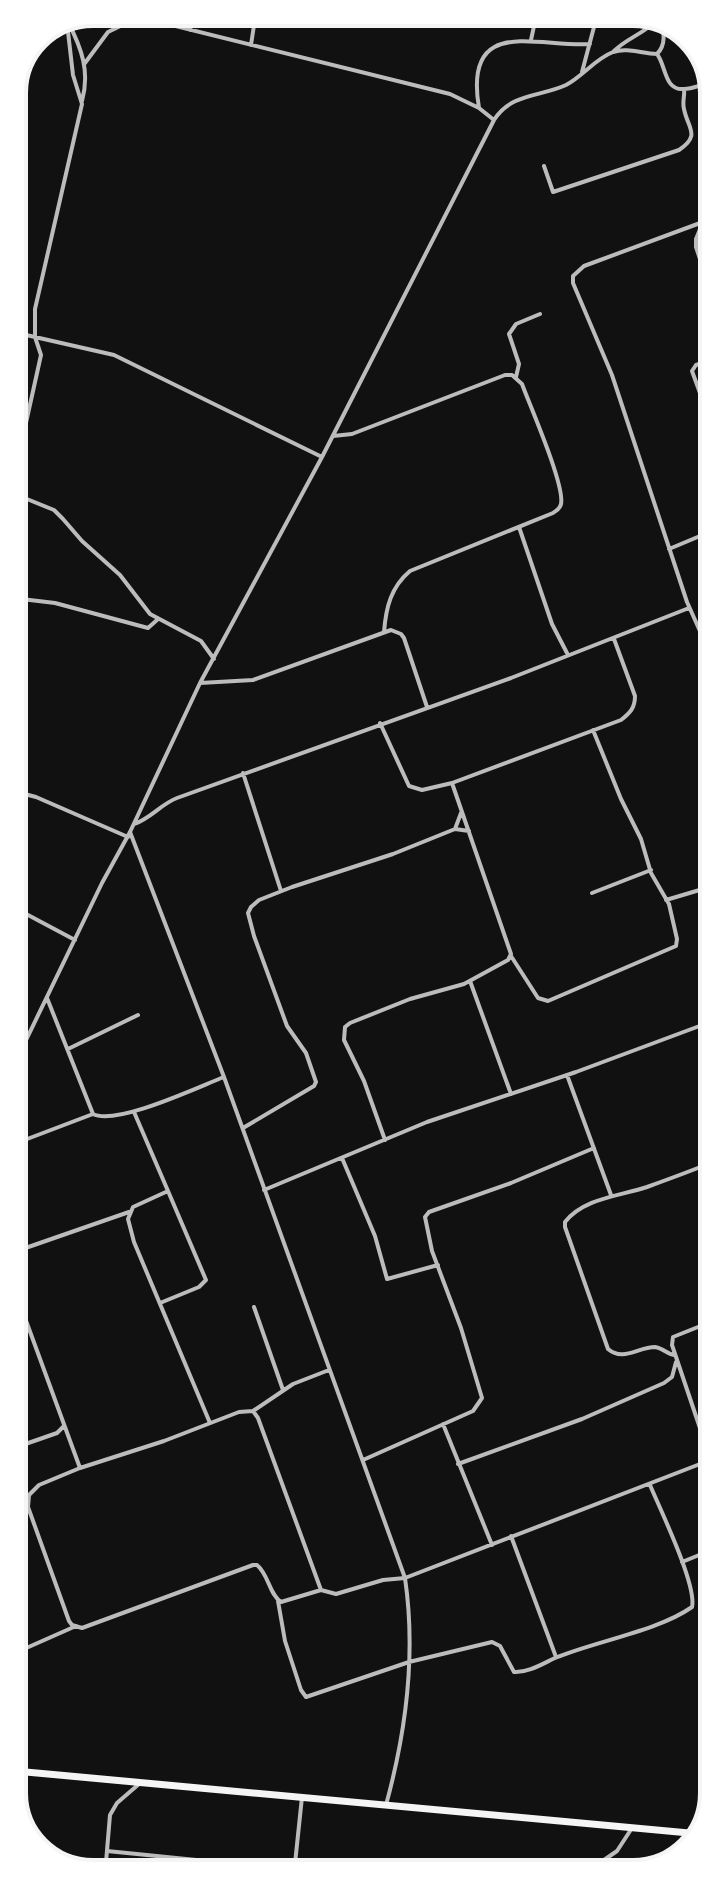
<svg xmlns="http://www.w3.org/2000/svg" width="726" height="1886" font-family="Bitter,serif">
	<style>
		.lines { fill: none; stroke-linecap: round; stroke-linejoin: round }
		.minor { stroke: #bcbcbc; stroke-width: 4 }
		.trunk { stroke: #f5f5f5; stroke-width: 7 }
		.rim { fill: none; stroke: #f5f5f5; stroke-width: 4 }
	</style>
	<rect width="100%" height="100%" fill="#111"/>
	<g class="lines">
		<path class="minor" d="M68,22C82,49 90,72 82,101
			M67,23L73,75L82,104L35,309V337L41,355L14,477L17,491L22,497L54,510L63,519L82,541L120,575L150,614L201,641L214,659
			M190,30L195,12
			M531,40L537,12
			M251,45L256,12
			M614,51C627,38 645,33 657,20
			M657,54C666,65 664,91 684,89C693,89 702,84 711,83
			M657,54C666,45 665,31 659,21
			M85,63L108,32L137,18
			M582,72L598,12
			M12,99L16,80
			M479,108C463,14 538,48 590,44
			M494,120C511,93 540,97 566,85C583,76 595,59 613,52C628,47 642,54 657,54
			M544,166L553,192L679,150C701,135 688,129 684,109C682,102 685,96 684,89
			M711,219L584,266L573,276V283L612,375L687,602L712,658
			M703,222L696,239V247L711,292
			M13,332L114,355L322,457
			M712,360L696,365L692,371L712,426
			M516,377L519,364L509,334L516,324L540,314
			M333,436L352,434L505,375H512L522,384C530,406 565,485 561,504C560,509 557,510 553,513L410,571C391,587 386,607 384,632
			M13,520L17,491
			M519,527L552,624L568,655
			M669,549L712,531
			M13,598L55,603L148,628L157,620
			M200,683L253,680L391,630L401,634L404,638L427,707
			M380,723L409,786L422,790L452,783L621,720C630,713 635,708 635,696L614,639
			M243,773L281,891
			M13,791L36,797L128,837
			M134,824C150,819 161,804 177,798L511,678L689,608
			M455,829L461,813
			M130,832L224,1077L405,1578C416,1653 406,1732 386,1805
			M592,893L651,870
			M666,900L703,889L710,892L712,899
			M13,907L75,940
			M511,956L538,998L548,1001L676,946L677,939L669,904L651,873L641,839L621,799L593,730
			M470,981L511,1094
			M47,998L93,1114C116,1126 198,1087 224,1077
			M68,1049L138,1015
			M14,1065L102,883L130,832L200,683L322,457L494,120L479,108L450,94L119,12
			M567,1075L611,1195
			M134,1112L168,1191L133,1207L128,1219L134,1242L210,1423
			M243,1128L314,1086L316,1082L306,1053L287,1026L254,936L248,913L251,907L259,900L292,887L393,854L455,829L469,831
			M385,1140L364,1081L344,1040L345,1027L350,1023L410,999L464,984L508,960L511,954L452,783
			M14,1144L93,1114
			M342,1158L375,1236L387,1279L438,1265
			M264,1190L427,1122L576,1072L713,1021
			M14,1252L129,1212
			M14,1302L21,1307L80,1468
			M160,1303L199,1287L206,1280L168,1191
			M254,1307L283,1390
			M674,1355C667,1354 663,1348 655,1347C638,1347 623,1362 608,1349L565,1227V1222C584,1198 620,1196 647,1187C669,1179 691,1171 713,1162
			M253,1411L293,1384L329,1370
			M443,1424L492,1545
			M14,1448L57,1433L64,1426
			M363,1460L473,1411L482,1398L461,1328L432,1251L425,1217L429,1212L511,1183L594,1148
			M706,1462L705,1443L672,1345L673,1337L713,1321
			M458,1464L582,1419L664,1383L672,1377L676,1362
			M511,1536L556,1657
			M682,1562L714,1549
			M321,1590L258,1418L253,1411L239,1412L164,1441L80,1468L39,1485L29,1495L28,1507L69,1621L72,1625L82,1628L253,1565H257C269,1575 269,1594 281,1602L321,1590L336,1594L383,1580L405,1578L713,1459
			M278,1601L285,1641L301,1690L306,1697L409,1662L492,1642L500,1646L514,1672C528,1673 542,1664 555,1658C596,1641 658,1631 692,1607C697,1585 660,1509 650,1485
			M15,1653L76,1626
			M693,1845L695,1834
			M107,1851L295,1870
			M588,1871L617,1851L632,1828
			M294,1873L302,1797
			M105,1874L110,1815L117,1803L139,1784"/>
		<path class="trunk" d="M15,1771L700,1834"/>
	</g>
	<path d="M0 0H726V1886H0ZM93 26H633A67 67 0 0 1 700 93V1793A67 67 0 0 1 633 1860H93A67 67 0 0 1 26 1793V93A67 67 0 0 1 93 26Z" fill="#fff" fill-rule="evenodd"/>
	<path class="rim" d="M93 26H633A67 67 0 0 1 700 93V1793A67 67 0 0 1 633 1860H93A67 67 0 0 1 26 1793V93A67 67 0 0 1 93 26Z"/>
</svg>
